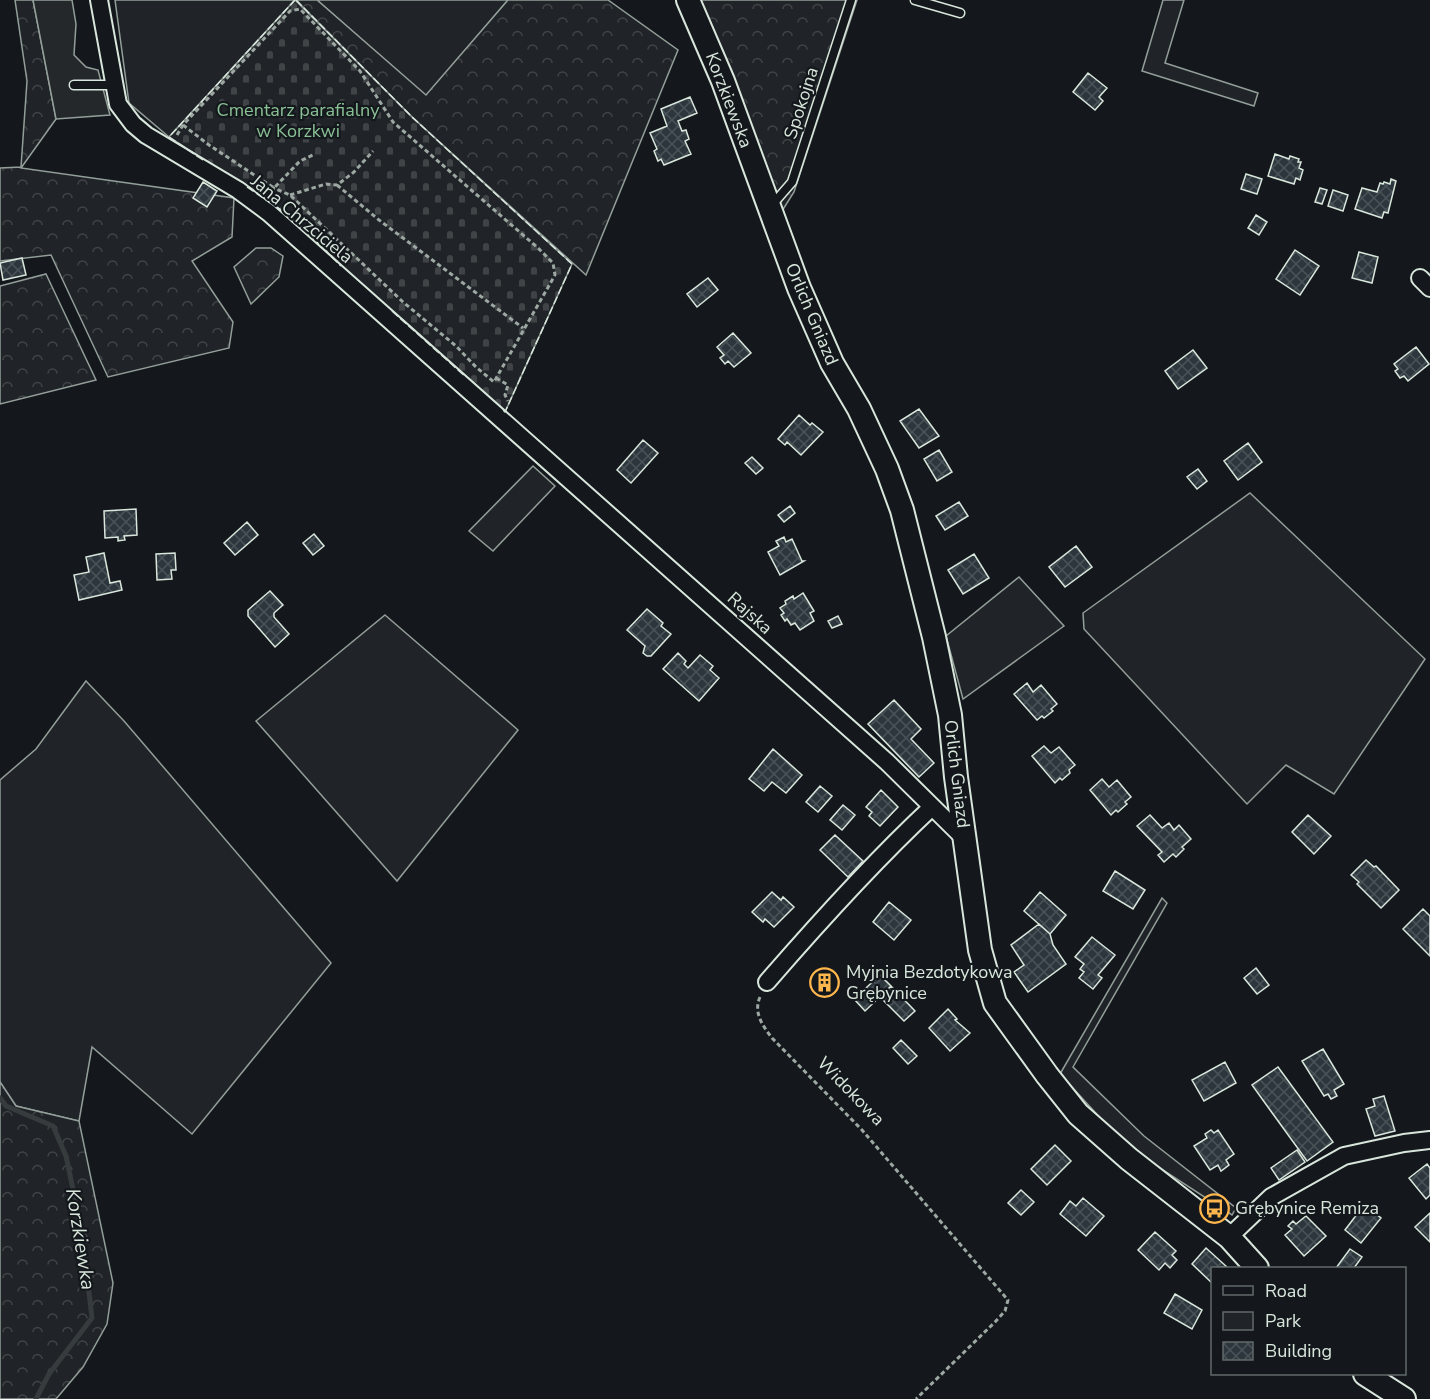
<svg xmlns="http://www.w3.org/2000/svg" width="1430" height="1399" font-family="'Nunito Sans',sans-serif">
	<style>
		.green { fill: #202428; stroke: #939e99; stroke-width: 1.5 }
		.forest { fill: url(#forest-crowns); stroke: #939e99; stroke-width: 1.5 }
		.cemetery { fill: url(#cemetery-stones); stroke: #939e99; stroke-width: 1.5 }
		.parking { fill: #24282b; stroke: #939e99; stroke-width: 1.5 }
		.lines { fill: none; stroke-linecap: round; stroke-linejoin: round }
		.stream { stroke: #363b3e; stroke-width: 5 }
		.building { fill: url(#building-cross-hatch); stroke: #d8e6dc; stroke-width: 1.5 }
		.lane-casing { stroke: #d8e6dc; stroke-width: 11 }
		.street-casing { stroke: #d8e6dc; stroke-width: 20 }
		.secondary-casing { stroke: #d8e6dc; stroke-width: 26 }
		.path { stroke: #9da8a2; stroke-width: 3; stroke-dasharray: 4.5 3; stroke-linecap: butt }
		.lane { stroke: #14181c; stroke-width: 8 }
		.street { stroke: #14181c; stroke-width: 16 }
		.secondary { stroke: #14181c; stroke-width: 22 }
		.fence { stroke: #d8e6dc; stroke-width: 1.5; stroke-dasharray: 8 3; stroke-linecap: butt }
		.labels { text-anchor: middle; stroke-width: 4.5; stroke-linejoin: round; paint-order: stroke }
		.street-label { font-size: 18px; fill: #d8e6dc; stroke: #14181c }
		.park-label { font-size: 18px; fill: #8ac095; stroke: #14181c }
		.poi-label { font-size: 18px; fill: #d8e6dc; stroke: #14181c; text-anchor: start }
		.water-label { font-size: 20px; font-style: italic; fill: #d8e6dc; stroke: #14181c }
	</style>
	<defs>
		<pattern id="forest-crowns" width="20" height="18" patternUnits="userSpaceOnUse" patternTransform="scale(1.5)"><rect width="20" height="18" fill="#202428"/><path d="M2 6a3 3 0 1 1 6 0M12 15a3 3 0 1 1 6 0" fill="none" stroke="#404447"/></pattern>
		<pattern id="cemetery-stones" width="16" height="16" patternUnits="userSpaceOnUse" patternTransform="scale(1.5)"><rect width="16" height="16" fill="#202428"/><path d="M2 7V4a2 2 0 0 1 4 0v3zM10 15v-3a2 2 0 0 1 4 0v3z" fill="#404447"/></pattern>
		<pattern id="building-cross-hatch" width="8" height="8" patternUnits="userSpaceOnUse" patternTransform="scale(1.5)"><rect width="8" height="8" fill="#2c363c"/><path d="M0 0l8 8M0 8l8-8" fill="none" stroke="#4a5358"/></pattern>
	</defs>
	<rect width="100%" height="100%" fill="#14181c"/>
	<path class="green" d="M115,0H295L169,137L129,103Z
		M317,0H508L426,96Z
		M1163,0H1184L1165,63L1258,93L1254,106L1142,71Z
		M533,466L555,486L493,551L469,531Z
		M1250,493L1425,659L1334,794L1286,765L1247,804L1084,629L1083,613Z
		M1019,577L1064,626L963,699L946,636Z
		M385,615L518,730L397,881L256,721Z
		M86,681L124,721L331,963L192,1134L92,1047L79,1121L16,1106L0,1082V780L36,749Z
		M1162,898L1167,903L1073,1067L1144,1136L1236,1208L1232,1215L1126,1146L1060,1074Z"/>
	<path class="forest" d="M15,0H33L56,119L21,168L234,198L232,237L192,261L233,322L229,348L108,377L51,255L0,261V168L21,167L27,81Z
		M296,0H317L426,95L508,0H608L678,50L586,275L412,117Z
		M698,0H857L794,192L782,211Z
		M256,248H271L283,256L279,277L251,304L234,267Z
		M46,274L96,380L0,404V286Z
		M0,1082L16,1106L79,1121L113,1283L107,1324L83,1367L56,1399H0Z"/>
	<path class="cemetery" d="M295,0L412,117L572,264L505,412L403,320L355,283L337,261L290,216L169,137Z"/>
	<path class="parking" d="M33,0H72L76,24L74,55L86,67L98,70L110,115L56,119Z"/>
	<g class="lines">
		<path class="stream" d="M0,1098L6,1106L53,1126L66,1156L82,1232L92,1318L49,1374L36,1399"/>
	</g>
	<path class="building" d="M1088,73L1107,88L1099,97L1103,101L1095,110L1073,92Z
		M690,97L697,113L678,121L682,131L686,130L689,139L685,141L691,154L664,165L661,159L658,161L654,151L657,149L650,133L667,126L661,109Z
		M1275,154L1289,159L1290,156L1299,159L1298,162H1301L1299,168L1303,170L1300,180L1296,178L1294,184L1268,176Z
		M1246,174L1262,179L1257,194L1241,189Z
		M1391,179L1396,181L1388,213L1384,212L1382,218L1355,209L1362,188L1377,192L1380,183L1383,184L1384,182L1390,184Z
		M203,182L217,191L207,207L193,198Z
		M1320,188L1327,190L1322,204L1315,202Z
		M1333,190L1348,195L1343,211L1328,206Z
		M1256,215L1267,222L1259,235L1248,228Z
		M1295,250L1319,266L1300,295L1276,279Z
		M1359,252L1378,257L1372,283L1352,278Z
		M22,258L26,275L3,280L0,263Z
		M708,278L718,290L697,307L687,294Z
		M733,333L751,353L734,367L728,361L725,364L720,358L724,355L717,347Z
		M1416,347L1429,364L1408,381L1404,376L1400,378L1395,371L1398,369L1394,364Z
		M1193,350L1207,368L1178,389L1165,371Z
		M919,409L939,436L919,448L900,421Z
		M799,415L810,425L812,423L823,432L801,455L787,442L785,445L778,439Z
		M643,440L658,453L631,483L617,470Z
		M1248,443L1262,462L1238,480L1224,461Z
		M939,450L952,472L937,481L924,459Z
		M752,457L763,468L756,474L745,463Z
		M1198,469L1207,481L1197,489L1187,477Z
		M959,502L968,516L945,530L936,516Z
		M790,506L795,513L784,522L778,515Z
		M136,509L137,535L124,536L125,540L118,541V537L105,538L104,511Z
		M247,522L258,535L235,555L224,543Z
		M314,534L324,546L313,555L303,543Z
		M784,537L786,542L792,539L802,561H804L780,575L768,552L779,546L776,541Z
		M1076,546L1092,567L1065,587L1049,567Z
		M104,553L110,583L120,581L122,590L79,600L74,575L89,572L86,557Z
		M175,553L176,570H171L172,579L157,580L156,554Z
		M974,554L989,578L963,594L948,570Z
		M270,591L283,605L274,613V617L289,634L275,647L248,616V610Z
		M803,593L814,611L810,613L814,621L800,630L795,623L791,625L787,619L785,621L781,615L784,613L780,608L786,604L785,601L793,596L794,599Z
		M647,609L663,623L661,626L671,634L651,656H647L643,653L645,646L627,630Z
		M838,616L842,624L832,628L828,621Z
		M678,653L686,661L684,664L688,668L700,655L713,666L710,670L719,678L699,701L663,669Z
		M1027,683L1033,692L1041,685L1057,704L1051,709L1053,711L1044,718L1042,716L1037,720L1014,694Z
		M894,700L921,729L911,739L934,763L919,777L868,724Z
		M1044,746L1051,753L1059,747L1075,765L1069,770L1070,773L1062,780L1060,778L1055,783L1032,756Z
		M773,749L802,775L786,793L772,782L764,791L749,779Z
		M1102,779L1109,787L1117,780L1131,797L1125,802L1127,804L1118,812L1116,810L1111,815L1090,790Z
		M820,786L832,796L818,812L806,802Z
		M881,790L898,807L880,826L869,816L872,812L866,807Z
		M843,805L855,815L842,830L830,820Z
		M1150,815L1162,828L1169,823L1174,830L1179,825L1191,839L1182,847L1184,849L1176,857L1173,854L1164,862L1158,855L1162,852L1137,826Z
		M1308,815L1331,836L1314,854L1292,832Z
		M835,835L863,861L848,877L820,850Z
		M1366,860L1374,867L1376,866L1399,890L1381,908L1357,884L1359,882L1351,875Z
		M1115,871L1145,890L1133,909L1103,891Z
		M772,892L781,900L783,897L794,907L774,927L765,919L763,922L752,912Z
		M1040,892L1066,915L1050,934L1024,911Z
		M889,902L911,920L894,940L873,922Z
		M1423,909L1430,916V956L1403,929Z
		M1039,924L1050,934L1053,945L1066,964L1028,992L1014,972L1024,965L1011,945Z
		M1092,937L1115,955L1098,975L1102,978L1093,989L1079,978L1084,972L1080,969L1084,964L1075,957Z
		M1256,968L1269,985L1257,994L1244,978Z
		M827,969L837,978L822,994L812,985Z
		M880,975L891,986L865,1011L854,999Z
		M891,986L915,1011L904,1021L880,997Z
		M948,1009L957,1019L955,1020L970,1033L950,1051L929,1028Z
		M901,1040L917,1056L908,1064L893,1048Z
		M1323,1049L1344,1084L1334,1090L1337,1096L1331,1099L1328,1094L1324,1096L1302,1061Z
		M1225,1062L1236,1083L1204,1101L1192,1080Z
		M1278,1067L1333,1142L1307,1161L1252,1085Z
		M1384,1096L1395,1131L1375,1136L1366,1109L1375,1106L1373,1099Z
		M1211,1130L1214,1133L1218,1130L1234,1154L1226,1160L1229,1165L1221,1171L1218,1165L1210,1170L1194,1146L1207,1138L1205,1134Z
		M1055,1145L1071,1161L1047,1185L1031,1169Z
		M1297,1150L1305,1162L1279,1180L1271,1168Z
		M1427,1164L1430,1168V1195L1426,1199L1409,1178Z
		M1021,1190L1034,1202L1021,1215L1008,1203Z
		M1083,1198L1104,1216L1086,1236L1060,1214L1070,1201L1076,1206Z
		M1364,1205L1381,1218L1361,1243L1345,1230Z
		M1430,1213V1242L1415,1227Z
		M1306,1216L1326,1236L1304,1256L1285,1235L1292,1229L1288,1226L1293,1221L1296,1224Z
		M1155,1232L1176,1251L1172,1255L1177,1260L1170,1268L1165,1263L1159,1270L1138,1250Z
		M1206,1248L1227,1267L1212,1268V1283L1192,1264Z
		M1350,1249L1362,1257L1354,1268H1336Z
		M1175,1294L1202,1310L1192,1329L1164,1313Z"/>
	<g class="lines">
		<defs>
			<path id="lane" d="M915,0L960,13
				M74,85H113
				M772,205L792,182L851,0"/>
			<path id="street" d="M99,0L118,104L133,124L146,135L238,190L269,213L887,762L965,839
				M1420,278L1430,288
				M767,982C819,922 873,862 932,807
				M1229,1237L1271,1197L1344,1156L1404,1143L1430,1140"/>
			<path id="secondary" d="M688,0L723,81L799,288L832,363L859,409L887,469L902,510L934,637L950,715L956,777L980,950L995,1003L1047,1075L1078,1114L1129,1159L1229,1237L1257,1268
				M1365,1374L1404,1399"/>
		</defs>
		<use href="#lane" class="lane-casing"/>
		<use href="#street" class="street-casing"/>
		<use href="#secondary" class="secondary-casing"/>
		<path class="path" d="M183,125L209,145L274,188L300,161L313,155
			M177,135L183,125L290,11L300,9L360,71L393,122L538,248L553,263L555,275L494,382L476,367L456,346L403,302L290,195L274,188L271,193
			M337,185L379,220L523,328
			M290,195L326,184L337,185L354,172L373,151
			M496,378L508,385L505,395L508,401
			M760,997C753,1013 763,1026 772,1038L862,1130L1008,1300L1005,1311L995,1322L916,1399"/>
		<use href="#lane" class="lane"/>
		<use href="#street" class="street"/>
		<use href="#secondary" class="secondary"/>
		<path class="fence" d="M296,0L412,117L572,264L505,412L502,409
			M203,160L169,137L295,0
			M247,187L290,216L341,266
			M392,311L466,377"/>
	</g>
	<defs>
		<symbol id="building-ring" viewBox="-11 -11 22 22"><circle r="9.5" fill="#14181c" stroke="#ffb74d" stroke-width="1.5"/><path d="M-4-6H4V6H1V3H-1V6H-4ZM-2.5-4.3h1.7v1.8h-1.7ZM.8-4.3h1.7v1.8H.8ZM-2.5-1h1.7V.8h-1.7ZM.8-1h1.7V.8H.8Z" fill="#ffb74d"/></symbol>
		<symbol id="bus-ring" viewBox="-11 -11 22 22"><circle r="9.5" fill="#14181c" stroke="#ffb74d" stroke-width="1.5"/><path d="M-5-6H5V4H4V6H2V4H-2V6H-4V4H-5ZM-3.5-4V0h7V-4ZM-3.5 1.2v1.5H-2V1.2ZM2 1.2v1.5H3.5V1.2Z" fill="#ffb74d"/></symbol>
	</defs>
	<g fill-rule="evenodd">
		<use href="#building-ring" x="808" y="966" width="33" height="33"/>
		<use href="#bus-ring" x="1198" y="1192" width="33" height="33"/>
	</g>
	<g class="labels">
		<g class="street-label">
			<text transform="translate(729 100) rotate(69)" y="6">Korzkiewska</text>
			<text transform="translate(801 103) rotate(-72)" y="6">Spokojna</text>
			<text transform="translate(302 219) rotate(40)" y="6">Jana Chrzciciela</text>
			<text transform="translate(812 314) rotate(67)" y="6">Orlich Gniazd</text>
			<text transform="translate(750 613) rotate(42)" y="6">Rajska</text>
			<text transform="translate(957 774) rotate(83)" y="6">Orlich Gniazd</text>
			<text transform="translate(851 1091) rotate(46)" y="6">Widokowa</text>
		</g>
		<g class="park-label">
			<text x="298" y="116">Cmentarz parafialny<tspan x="298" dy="21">w Korzkwi</tspan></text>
		</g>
		<g class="poi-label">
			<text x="846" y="978">Myjnia Bezdotykowa<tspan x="846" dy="21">Grębynice</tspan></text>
			<text x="1235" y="1214">Grębynice Remiza</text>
		</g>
		<g class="water-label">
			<text transform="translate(81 1239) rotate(81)" y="7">Korzkiewka</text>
		</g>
	</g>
	<rect x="1211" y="1267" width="195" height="108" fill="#14181c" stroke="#626a69" stroke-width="1.5"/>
	<rect x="1223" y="1286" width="30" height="9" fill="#14181c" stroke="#626a69" stroke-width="1.5"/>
	<text x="1265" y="1297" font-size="18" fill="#d8e6dc">Road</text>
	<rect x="1223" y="1312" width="30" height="18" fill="#202428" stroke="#626a69" stroke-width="1.5"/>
	<text x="1265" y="1327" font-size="18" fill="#d8e6dc">Park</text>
	<rect x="1223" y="1342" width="30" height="18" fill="url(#building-cross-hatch)" stroke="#626a69" stroke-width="1.5"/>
	<text x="1265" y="1357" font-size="18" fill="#d8e6dc">Building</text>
</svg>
